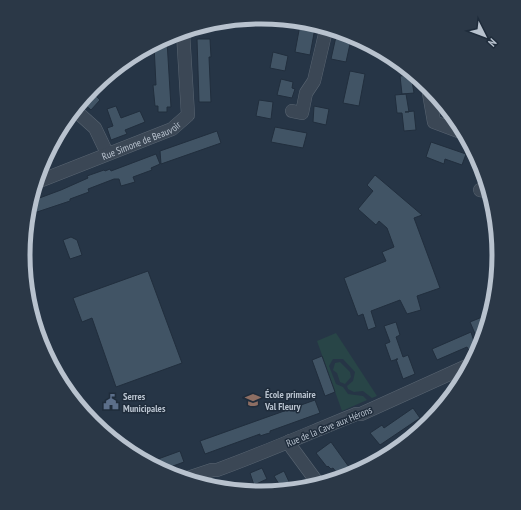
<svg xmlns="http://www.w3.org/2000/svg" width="521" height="510" font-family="'PT Sans Narrow',sans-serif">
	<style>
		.green { fill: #284547 }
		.building { fill: #415465; stroke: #212e3d }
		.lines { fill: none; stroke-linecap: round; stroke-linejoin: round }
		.minor-casing { stroke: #596572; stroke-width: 14 }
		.minor { stroke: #3b4755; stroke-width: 13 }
		.labels { text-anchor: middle; stroke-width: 3; stroke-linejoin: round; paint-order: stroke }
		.street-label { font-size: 10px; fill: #b8c2ce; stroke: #1f2c3b }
		.poi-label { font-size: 10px; font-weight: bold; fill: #b8c2ce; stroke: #1f2c3b; text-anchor: start }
		.rim { fill: none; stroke: #b8c2ce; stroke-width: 5 }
	</style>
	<rect width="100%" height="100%" fill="#263546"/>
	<path class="green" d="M336,333L377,396L372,398L363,391L354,392L348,389L347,386L353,381L355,372L343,359H333L329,366L336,384L343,387L348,394L363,396L367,400L342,411L317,341Z
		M340,362L350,372L351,377L345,384L340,382L337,373L333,370L335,363Z"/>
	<path class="building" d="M300,25L315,28L310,55L295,52Z
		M337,32L352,35L346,62L331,59Z
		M197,39H210L211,57H209L211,102H199Z
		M167,41L171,107H167V112H158V106H155L153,85H156L154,45L160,42Z
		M273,52L288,56L285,71L270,68Z
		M350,71L365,74L359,106L343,103Z
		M411,75L414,93L402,94L400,76Z
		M281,79L293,82L292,88L295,89L292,98L277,95Z
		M90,90L100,100L91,110L83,103Z
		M406,94L409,112H405L414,111L416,130L404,131L402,113H397L395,95Z
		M259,100L273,102L271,119L256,116Z
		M116,106L121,118L140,111L145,122L125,130L127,134L111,140L107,128L113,126L107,109Z
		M314,106L329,109L326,125L313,122Z
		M275,127L307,133L303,148L271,142Z
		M217,131L221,143L161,164L160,151Z
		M431,142L466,154L462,165L445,159L444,164L426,157Z
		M156,154L160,164L151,168L152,170L133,177L135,182L121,186L119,179H114L88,189L89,192L70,199V201L31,214L34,200L61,190L88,178L87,176L104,170L105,171L110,169L111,171Z
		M375,175L422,215L414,218L440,288L417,296L421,310L407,314L400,300L371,311L376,327L368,330L363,314L358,316L344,278L386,261L382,252L394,247L387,228L379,221L376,225L358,209L373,191L367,185Z
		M71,237L77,240L82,255L70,259L63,240Z
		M148,271L182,363L116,387L92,318L82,322L73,298Z
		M487,315L483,333L476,336L470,322Z
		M396,322L400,335L396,337L403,357L408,355L415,374L403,379L396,359H398L391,361L385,344L390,342L384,326Z
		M471,332L477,351L473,357L467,347L437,360L432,349Z
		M322,356L335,392L325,396L312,360Z
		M315,400L320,413L270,431V433L266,434L260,436V434L205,454L200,441Z
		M413,408L420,418L380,445L370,433L382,425L384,428Z
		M331,442L354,474L351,475L340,477L333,468L331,469L328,466L327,467L316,453Z
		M180,451L184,462L162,470L158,459Z
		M262,468L267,479L254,485L250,473Z
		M284,471L291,486L282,489L274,476Z"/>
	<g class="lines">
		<defs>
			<g id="minor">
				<path d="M434,95L429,93L434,122L458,131"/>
				<path d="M76,111L95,128L107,153"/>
				<path d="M292,111L302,113L306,93L314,81L326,30"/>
				<path id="s1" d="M37,182L172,129L188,115L183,32"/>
				<path d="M480,190L486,191"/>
				<path d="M290,441L292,448L317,482"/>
				<path d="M188,478L212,470H217C264,453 309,433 356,414H361L467,366"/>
			</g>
		</defs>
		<use href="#minor" class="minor-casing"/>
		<use href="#minor" class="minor"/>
	</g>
	<defs>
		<symbol id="school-bare" viewBox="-9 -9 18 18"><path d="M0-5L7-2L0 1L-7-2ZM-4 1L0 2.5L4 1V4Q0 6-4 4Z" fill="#8d6e63" stroke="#1f2c3b" stroke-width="2.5" paint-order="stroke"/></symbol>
		<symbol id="civic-bare" viewBox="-9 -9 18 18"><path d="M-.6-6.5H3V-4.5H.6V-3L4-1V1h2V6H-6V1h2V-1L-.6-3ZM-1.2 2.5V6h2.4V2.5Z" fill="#5c6f8a" stroke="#1f2c3b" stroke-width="2.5" paint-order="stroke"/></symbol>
	</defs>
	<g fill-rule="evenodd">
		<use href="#school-bare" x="242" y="389" width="22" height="22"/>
		<use href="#civic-bare" x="100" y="391" width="22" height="22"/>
	</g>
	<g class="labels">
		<g class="street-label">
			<text dy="4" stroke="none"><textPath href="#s1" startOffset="112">Rue Simone de Beauvoir</textPath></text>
			<text transform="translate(329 426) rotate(-22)" y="4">Rue de la Cave aux Hérons</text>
		</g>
		<g class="poi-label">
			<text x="265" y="398">École primaire<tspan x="265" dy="12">Val Fleury</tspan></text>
			<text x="123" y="400">Serres<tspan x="123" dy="12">Municipales</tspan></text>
		</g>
	</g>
	<path d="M0 0H521V510H0ZM30 255a231 231 0 1 1 462 0a231 231 0 1 1-462 0Z" fill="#2b3847" fill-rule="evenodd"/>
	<path class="rim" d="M30 255a231 231 0 1 1 462 0a231 231 0 1 1-462 0Z"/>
	<g transform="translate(485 36) rotate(132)" stroke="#1f2c3b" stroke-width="3" paint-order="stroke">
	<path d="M0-3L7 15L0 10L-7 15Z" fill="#b8c2ce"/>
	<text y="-6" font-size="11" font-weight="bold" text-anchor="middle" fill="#b8c2ce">N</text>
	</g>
</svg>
